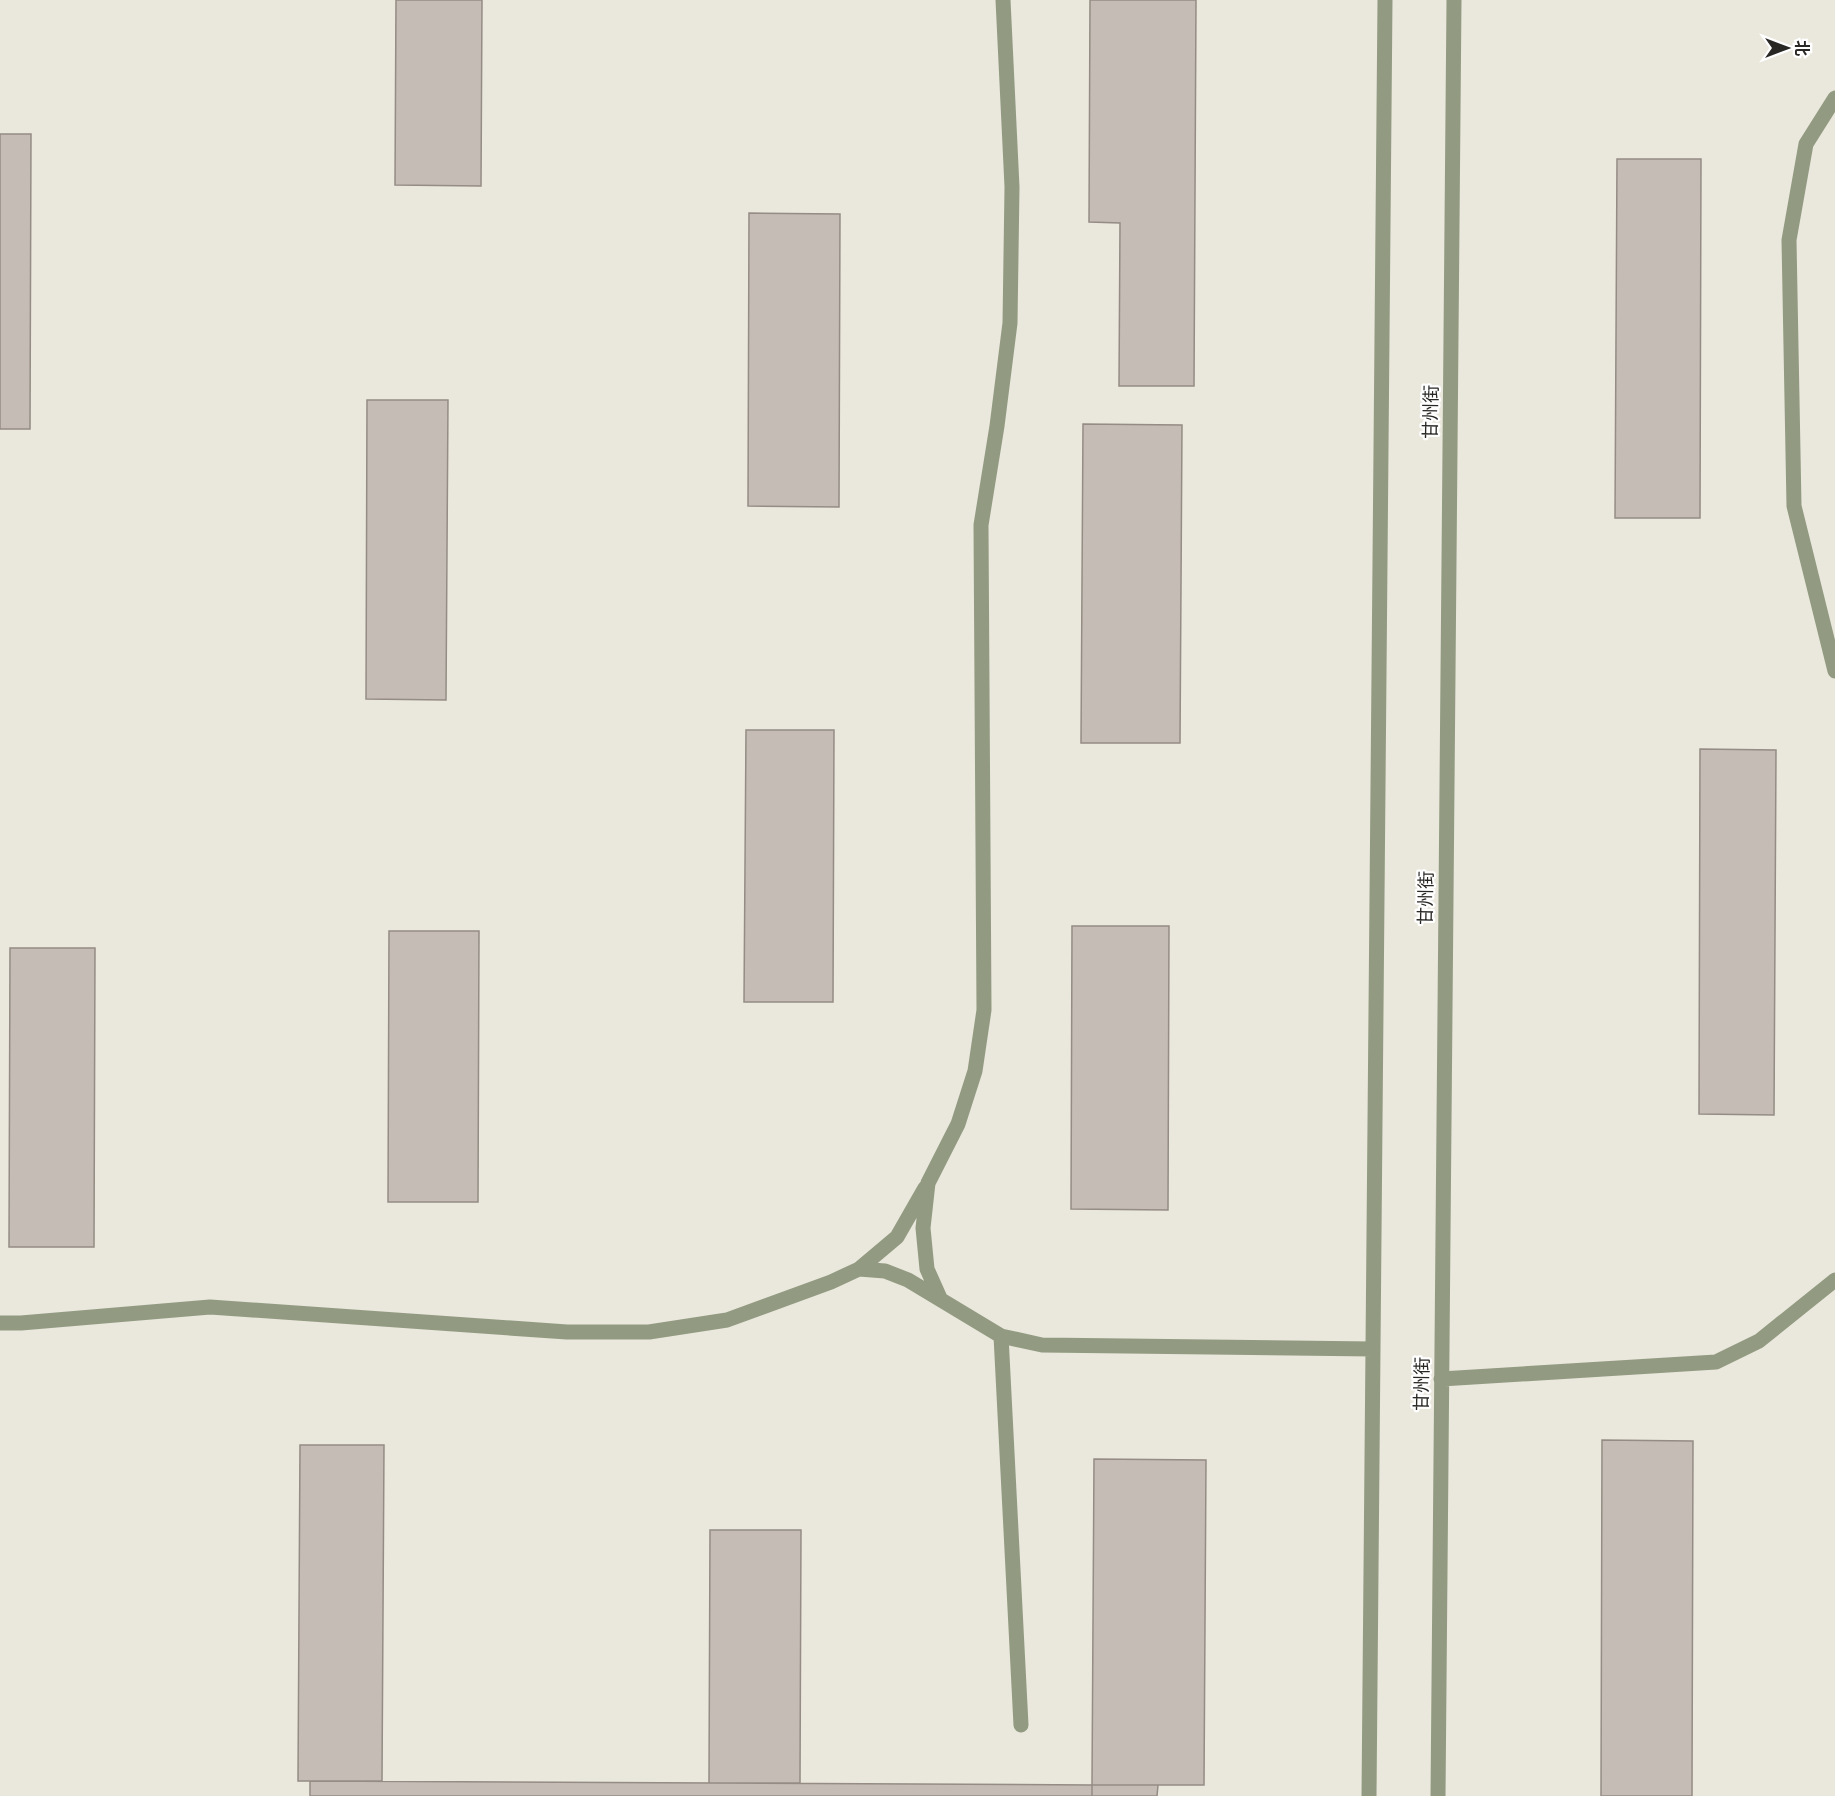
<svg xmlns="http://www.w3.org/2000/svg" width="1835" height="1796" font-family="Roboto,'Noto Sans SC',sans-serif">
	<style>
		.building { fill: #c4bcb5; stroke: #948c85; stroke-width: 1.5 }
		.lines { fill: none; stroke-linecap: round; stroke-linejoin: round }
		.minor { stroke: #929b81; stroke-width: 15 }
		.labels { text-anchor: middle; stroke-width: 4.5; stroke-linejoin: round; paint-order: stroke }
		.street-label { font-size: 18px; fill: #282724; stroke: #fff }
	</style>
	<rect width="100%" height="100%" fill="#eae7dd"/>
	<path class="building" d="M396,0H482L481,186L395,185Z
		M1090,0H1196L1194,386H1119L1120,223L1089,222Z
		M0,134H31L30,429H0Z
		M1617,159H1701L1700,518H1615Z
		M749,213L840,214L839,507L748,506Z
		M367,400H448L446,700L366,699Z
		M1083,424L1182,425L1180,743H1081Z
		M746,730H834L833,1002H744Z
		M1700,749L1776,750L1774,1115L1699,1114Z
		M1072,926H1169L1168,1210L1071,1209Z
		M389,931H479L478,1202H388Z
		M10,948H95L94,1247H9Z
		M1602,1440L1693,1441L1692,1796H1601Z
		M300,1445H384L382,1781H298Z
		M1094,1459L1206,1460L1204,1785H1092Z
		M710,1530H801L800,1783H709Z
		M310,1781L1092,1785V1796H310Z
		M1092,1785H1158L1157,1796H1092Z"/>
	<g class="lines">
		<path class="minor" d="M1835,98L1806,144L1789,240L1794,506L1835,671
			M859,1269L885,1271L908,1280L1001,1336L1042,1345L1373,1349
			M940,1298L927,1269L923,1228L928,1183L958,1124L975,1071L984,1010L981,525L997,426L1010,323L1012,187L1003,0
			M0,1323H21L210,1307L567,1332H649L727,1320L831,1282L859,1269L897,1237L925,1188
			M1001,1336L1021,1725
			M1441,1379L1716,1362L1759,1341L1835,1280
			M1369,1796L1385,0
			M1438,1796L1454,0"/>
	</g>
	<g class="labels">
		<g class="street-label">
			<text transform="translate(1431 412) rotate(-89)" y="6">甘州街</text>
			<text transform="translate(1426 898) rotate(-89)" y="6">甘州街</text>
			<text transform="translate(1422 1384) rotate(-89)" y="6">甘州街</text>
		</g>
	</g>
	<g transform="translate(1787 48) rotate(90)" stroke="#ffffff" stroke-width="4.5" paint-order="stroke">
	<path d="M0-4.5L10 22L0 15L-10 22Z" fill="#282724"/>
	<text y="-9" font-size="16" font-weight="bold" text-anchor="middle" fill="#282724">北</text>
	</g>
</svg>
